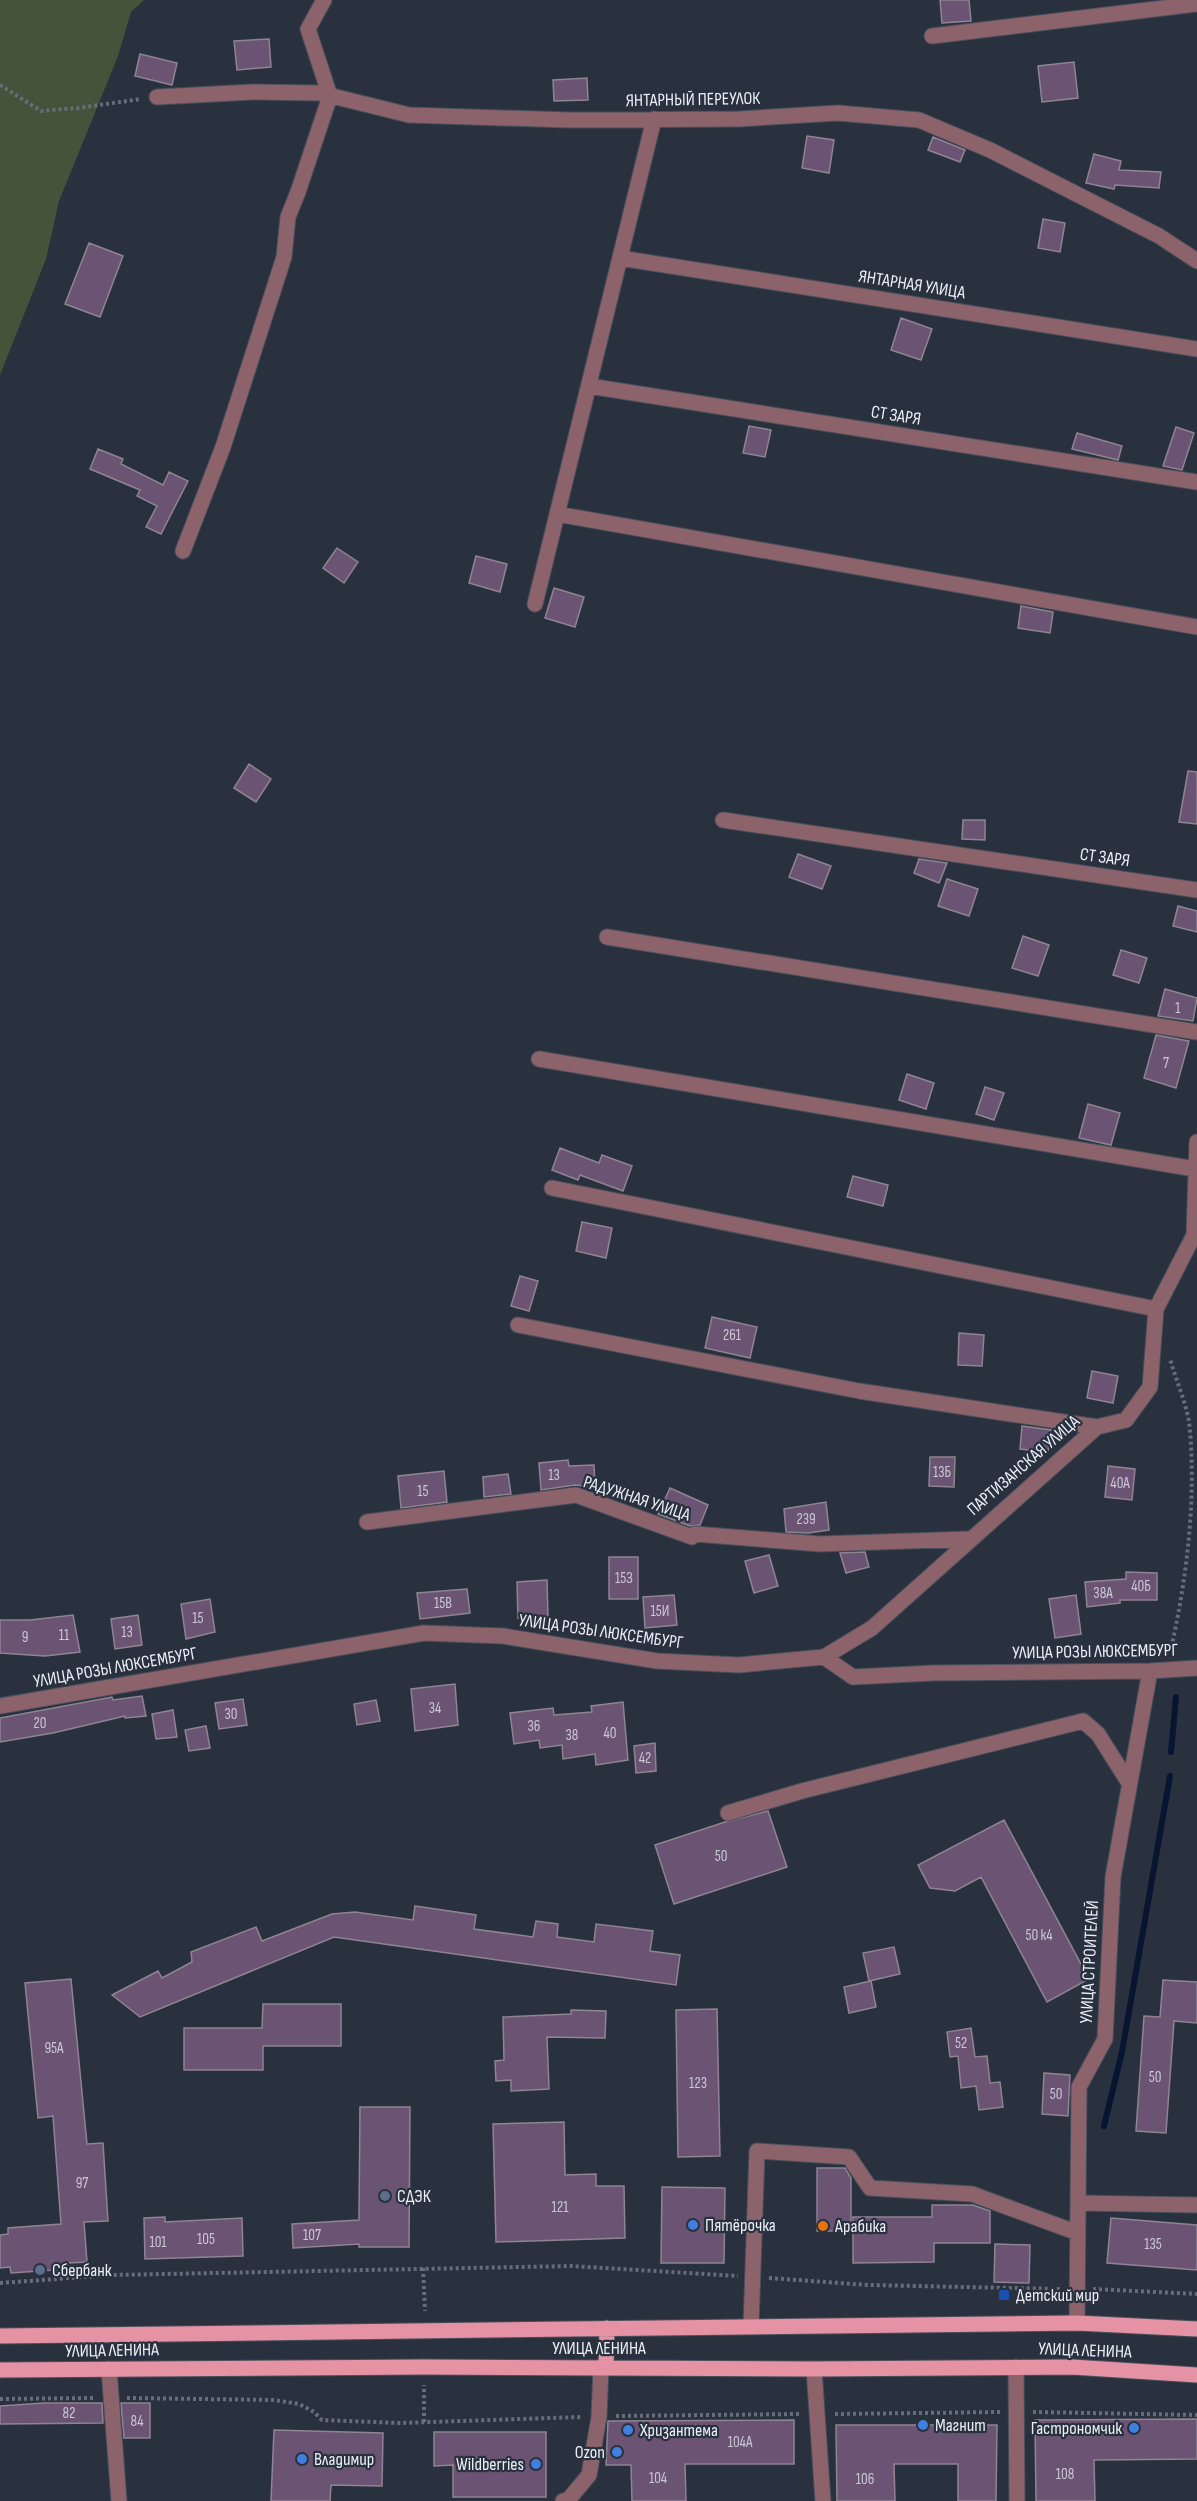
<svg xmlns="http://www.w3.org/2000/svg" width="1197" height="2501" font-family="'Sofia Sans Condensed',sans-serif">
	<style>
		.green { fill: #43543b }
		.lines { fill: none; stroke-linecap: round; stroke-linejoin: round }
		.stream { stroke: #071531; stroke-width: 6 }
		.building { fill: #6b5374; stroke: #8f8492; stroke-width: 1.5 }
		.minor-casing { stroke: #494f5c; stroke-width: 17 }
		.major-casing { stroke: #494f5c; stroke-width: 17 }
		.path { stroke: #676d79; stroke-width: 4; stroke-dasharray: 3 3; stroke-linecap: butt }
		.minor { stroke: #8c636b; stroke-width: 15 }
		.major { stroke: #e592a4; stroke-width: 15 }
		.service-dot { fill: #5c6f8a; stroke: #2a313e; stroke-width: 2 }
		.shop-dot { fill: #3f7fe0; stroke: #2a313e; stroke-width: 2 }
		.food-dot { fill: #e8710a; stroke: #2a313e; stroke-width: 2 }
		.transit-dot { fill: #1a4fb4; stroke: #2a313e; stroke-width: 2 }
		.labels { text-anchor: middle; stroke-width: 4.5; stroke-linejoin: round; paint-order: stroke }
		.number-label { font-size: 15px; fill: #cac8d6 }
		.street-label { font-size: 18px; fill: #eaeff7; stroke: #2a313e }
		.poi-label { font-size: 18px; fill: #eaeff7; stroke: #2a313e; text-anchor: start }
	</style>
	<rect width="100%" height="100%" fill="#2a313e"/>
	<path class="green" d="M0,0H144L131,12L118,56L59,201L46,259L0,375Z"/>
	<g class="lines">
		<path class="stream" d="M1171,1752L1176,1697
			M1104,2126L1122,2052L1170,1776"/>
	</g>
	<path class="building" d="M940,0H969L971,21L942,23Z
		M269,39L271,67L237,70L234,41Z
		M140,54L177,63L172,85L135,76Z
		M1074,62L1078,98L1042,102L1038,66Z
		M587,78L588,100L554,101L553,80Z
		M807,136L834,140L829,173L802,168Z
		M933,137L965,150L960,162L928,150Z
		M1094,154L1121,161L1119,170L1161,172L1159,188L1115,185L1114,189L1086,183Z
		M1043,219L1065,223L1060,252L1038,248Z
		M89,243L123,256L100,317L65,304Z
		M901,318L932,329L921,360L891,350Z
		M749,426L771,430L765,457L743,453Z
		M1176,427L1194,433L1182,470L1163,466Z
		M1077,433L1122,446L1118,460L1072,449Z
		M98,449L123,459L121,464L163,485L169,472L188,481L161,534L146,527L157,506L137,496L140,490L90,469Z
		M337,548L358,562L344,583L323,568Z
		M476,556L507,564L500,592L469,583Z
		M554,588L584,597L575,627L545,618Z
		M1021,606L1053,612L1050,633L1018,628Z
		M249,764L271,779L256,802L234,788Z
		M1188,771L1197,772V824L1179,822Z
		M963,820H985V840L962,839Z
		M798,854L831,866L822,889L789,877Z
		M919,859L947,863L939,883L914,873Z
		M947,879L978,889L969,916L938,906Z
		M1178,906L1197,911V932L1173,926Z
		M1023,936L1049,945L1038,976L1012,968Z
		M1121,950L1147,958L1139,983L1113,975Z
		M1165,989L1197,998L1193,1021L1158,1016Z
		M1156,1035L1189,1041L1176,1088L1144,1078Z
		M907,1074L934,1083L926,1109L899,1100Z
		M985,1087L1004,1093L994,1120L976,1114Z
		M1088,1104L1120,1113L1111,1145L1079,1138Z
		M560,1148L599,1163L602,1155L632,1166L623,1191L580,1175L578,1180L552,1170Z
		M853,1176L888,1185L883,1206L847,1197Z
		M582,1222L612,1228L606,1258L576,1251Z
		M520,1276L538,1281L529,1311L511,1306Z
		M712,1317L757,1327L750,1358L705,1348Z
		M959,1333L984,1335L982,1366L958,1365Z
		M1092,1371L1118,1376L1113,1403L1087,1398Z
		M1022,1426L1051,1430L1048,1452L1020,1449Z
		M930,1457H955L954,1487L929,1486Z
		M568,1460L569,1466L594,1465L595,1487L575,1485L541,1490L539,1463Z
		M1108,1466L1135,1469L1132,1500L1105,1497Z
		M444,1471L447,1502L401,1508L398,1476Z
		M508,1474L511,1494L484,1497L483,1477Z
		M670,1488L708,1505L700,1525L690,1526L658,1514Z
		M826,1502L829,1530L808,1533L786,1532L784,1509Z
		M865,1552L869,1567L846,1573L840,1553Z
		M769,1555L778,1586L754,1593L745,1561Z
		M609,1557H638V1599H609Z
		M1126,1572L1157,1573V1600H1120V1603L1087,1607L1085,1582L1126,1579Z
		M547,1580L548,1617L518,1618L517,1582Z
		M467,1589L470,1613L420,1619L417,1593Z
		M674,1595L677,1625L645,1628L643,1597Z
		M1076,1595L1081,1634L1055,1638L1049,1599Z
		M210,1599L215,1632L186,1639L181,1604Z
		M73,1615L80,1652L45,1656L0,1653V1620H30Z
		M138,1615L142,1645L115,1649L111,1619Z
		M455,1684L458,1725L415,1731L411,1689Z
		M142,1696L146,1716L125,1718V1716L53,1733L0,1742V1718L112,1697L113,1700Z
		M243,1699L247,1725L219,1729L215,1703Z
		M376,1700L380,1721L357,1725L354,1704Z
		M623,1702L628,1760L596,1765L595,1754L563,1759L562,1745L540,1748L539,1740L514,1744L510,1713L553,1708L554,1715L592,1712L591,1706Z
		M173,1710L177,1737L156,1739L152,1714Z
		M206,1726L210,1748L189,1751L185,1730Z
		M655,1743L656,1771L636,1773L634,1746Z
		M768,1811L787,1867L674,1904L655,1845L725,1822Z
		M1004,1820L1089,1979L1047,2002L981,1877L955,1891L930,1888L918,1865Z
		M415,1906L476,1915L474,1929L533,1937L536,1921L558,1924L557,1937L594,1942L596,1924L653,1931L650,1951L680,1955L676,1985L334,1937L140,2017L112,1995L158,1971L162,1978L192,1962L191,1952L256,1927L262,1941L332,1914L355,1912L413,1920Z
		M894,1947L900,1974L869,1981L863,1953Z
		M71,1979L87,2144L103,2143L108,2221L84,2222L87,2262L68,2263V2269L11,2273L10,2267L0,2268V2235L8,2234V2228L61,2224L53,2116L38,2118L25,1983Z
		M1163,1980L1197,1982V2023L1174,2021L1166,2133L1136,2131L1144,2016L1160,2017Z
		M871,1981L876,2007L849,2013L844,1987Z
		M263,2004H341V2046H263V2070H184V2028H262Z
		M717,2009L720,2156L678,2157L676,2010Z
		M571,2010L606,2011L605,2038L547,2037L549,2089L511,2091V2080L496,2081L495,2061L504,2060L503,2017L571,2014Z
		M971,2028L975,2057L987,2056L990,2083L1000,2082L1003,2107L979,2110L976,2086L961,2088L958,2056L950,2057L947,2032Z
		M1044,2073L1070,2075L1068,2116L1042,2114Z
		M360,2107H410L409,2247H359V2244L293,2248L292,2224L359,2220Z
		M564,2122L565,2175L596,2174V2186H624L625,2238L496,2242L493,2124Z
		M817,2168H845L851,2178V2231H817Z
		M662,2187L725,2188L724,2263H661Z
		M932,2205H973L990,2211V2243H934V2262L853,2263V2217H932Z
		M165,2217V2222L242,2218L243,2256L145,2259L144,2218Z
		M1111,2218L1197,2225V2270L1107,2263Z
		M995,2244L1030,2245L1029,2283L994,2282Z
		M44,2403H102L103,2423L0,2424V2406Z
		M121,2403H150V2438H124Z
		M1197,2419V2459L1094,2460L1095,2501H1036L1035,2420Z
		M794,2420V2464H685L686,2501H632L631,2465H606L608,2421Z
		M836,2425H997L996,2501H958V2464H894L895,2501H837Z
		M274,2430L383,2433L382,2486L331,2485L330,2501H271Z
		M434,2432H546V2497H453V2465L434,2466Z"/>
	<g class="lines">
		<defs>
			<path id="minor" d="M932,36L1197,4
				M157,97L253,92L320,93L409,115L569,120L739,119L838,113L919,120L990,150L1159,236L1197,261
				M620,258L1197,349
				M589,386L1197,482
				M557,514L1197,627
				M183,551L223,447L284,257L288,217L298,192L330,96L308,29L324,0
				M535,604L654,119
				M723,820L1197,890
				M607,937L1197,1032
				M539,1059L1195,1169
				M552,1188L1156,1309
				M518,1325L859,1391L1097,1427
				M367,1522L576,1495L692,1537L695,1534L820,1544L968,1539
				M824,1657L872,1628L1097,1427L1126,1420L1150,1387L1156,1309L1194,1235L1197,1142
				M0,1706L424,1633L503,1636L657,1661L739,1665L824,1657L853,1677L933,1673L1150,1671L1197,1668
				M728,1813L802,1791L1083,1721L1098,1734L1129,1783
				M1078,2203L1197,2205
				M1077,2323L1079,2087L1105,2039L1113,1877L1150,1671
				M751,2326L757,2151L849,2157L870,2188L972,2194L1078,2233
				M1016,2367L1017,2501
				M109,2369L119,2501
				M814,2369L823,2501
				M563,2501L569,2499L589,2475L599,2417L601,2367"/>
			<path id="major" d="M0,2336L1077,2323L1197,2329
				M606,2366L607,2328
				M0,2370L424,2367L814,2369L1072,2367L1197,2375"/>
		</defs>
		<use href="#minor" class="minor-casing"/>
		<use href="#major" class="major-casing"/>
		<path class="path" d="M0,85L41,111L78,108L141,99
			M1170,1653C1187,1580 1197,1495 1189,1421C1185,1400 1176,1380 1170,1359
			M423,2268L425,2311
			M769,2278L868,2285L1061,2289
			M0,2283L113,2275L571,2266L738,2276
			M1093,2289L1197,2294
			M127,2398L274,2400L299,2404L314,2412L322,2420L400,2423L581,2417
			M0,2399L95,2398
			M1033,2412L1197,2415
			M835,2414L1001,2412
			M616,2416L800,2414
			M424,2422V2385"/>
		<use href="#minor" class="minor"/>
		<use href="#major" class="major"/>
	</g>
	<g class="service-dot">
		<circle cx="385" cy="2196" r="6"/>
		<circle cx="40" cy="2270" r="6"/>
	</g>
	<g class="shop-dot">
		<circle cx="693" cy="2225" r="6"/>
		<circle cx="923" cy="2425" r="6"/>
		<circle cx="1134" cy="2428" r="6"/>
		<circle cx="628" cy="2430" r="6"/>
		<circle cx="617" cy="2452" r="6"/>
		<circle cx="302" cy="2459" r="6"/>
		<circle cx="536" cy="2464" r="6"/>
	</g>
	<circle class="food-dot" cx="823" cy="2226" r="6"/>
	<rect class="transit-dot" x="998" y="2289" width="12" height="12" rx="3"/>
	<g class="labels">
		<g class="number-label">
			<text x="1178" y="1013">1</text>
			<text x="1166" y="1068">7</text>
			<text x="732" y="1340">261</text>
			<text x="942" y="1477">13Б</text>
			<text x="554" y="1480">13</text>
			<text x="1120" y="1488">40А</text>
			<text x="423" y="1496">15</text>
			<text x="806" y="1524">239</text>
			<text x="624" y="1583">15З</text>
			<text x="1141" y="1591">40Б</text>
			<text x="1103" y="1598">38А</text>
			<text x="443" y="1608">15В</text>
			<text x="660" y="1616">15И</text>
			<text x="198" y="1623">15</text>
			<text x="127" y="1637">13</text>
			<text x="64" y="1640">11</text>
			<text x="25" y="1642">9</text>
			<text x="435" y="1713">34</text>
			<text x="231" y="1719">30</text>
			<text x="40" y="1728">20</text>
			<text x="534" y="1731">36</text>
			<text x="610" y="1738">40</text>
			<text x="572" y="1740">38</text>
			<text x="645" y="1763">42</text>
			<text x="721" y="1861">50</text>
			<text x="1039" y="1940">50 к4</text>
			<text x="961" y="2048">52</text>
			<text x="54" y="2053">95А</text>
			<text x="1155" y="2082">50</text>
			<text x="698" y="2088">123</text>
			<text x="1056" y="2099">50</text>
			<text x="82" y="2188">97</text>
			<text x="560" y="2212">121</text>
			<text x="312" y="2240">107</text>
			<text x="206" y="2244">105</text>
			<text x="158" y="2247">101</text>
			<text x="1153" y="2249">135</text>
			<text x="69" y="2418">82</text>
			<text x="137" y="2426">84</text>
			<text x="740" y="2447">104А</text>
			<text x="1065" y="2479">108</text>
			<text x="658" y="2483">104</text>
			<text x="865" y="2484">106</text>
		</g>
		<g class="street-label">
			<text transform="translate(693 99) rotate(-1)" y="6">ЯНТАРНЫЙ ПЕРЕУЛОК</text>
			<text transform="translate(912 284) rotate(9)" y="6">ЯНТАРНАЯ УЛИЦА</text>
			<text transform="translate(896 415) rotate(9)" y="6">СТ ЗАРЯ</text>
			<text transform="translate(1105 857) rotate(8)" y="6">СТ ЗАРЯ</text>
			<text transform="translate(1023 1465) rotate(-41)" y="6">ПАРТИЗАНСКАЯ УЛИЦА</text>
			<text transform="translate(637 1498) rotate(18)" y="6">РАДУЖНАЯ УЛИЦА</text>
			<text transform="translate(601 1631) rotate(8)" y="6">УЛИЦА РОЗЫ ЛЮКСЕМБУРГ</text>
			<text transform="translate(1095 1651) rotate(-1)" y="6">УЛИЦА РОЗЫ ЛЮКСЕМБУРГ</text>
			<text transform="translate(115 1667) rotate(-10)" y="6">УЛИЦА РОЗЫ ЛЮКСЕМБУРГ</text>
			<text transform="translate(1089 1962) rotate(-87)" y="6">УЛИЦА СТРОИТЕЛЕЙ</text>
			<text x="599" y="2354">УЛИЦА ЛЕНИНА</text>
			<text transform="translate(112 2350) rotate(-1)" y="6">УЛИЦА ЛЕНИНА</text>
			<text transform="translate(1085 2350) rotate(2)" y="6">УЛИЦА ЛЕНИНА</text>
		</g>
		<g class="poi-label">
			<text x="397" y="2202">СДЭК</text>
			<text x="705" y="2231">Пятёрочка</text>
			<text x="835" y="2232">Арабика</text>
			<text x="52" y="2276">Сбербанк</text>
			<text x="1016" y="2301">Детский мир</text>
			<text x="935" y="2431">Магнит</text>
			<text x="1122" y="2434" text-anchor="end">Гастрономчик</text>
			<text x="640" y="2436">Хризантема</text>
			<text x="605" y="2458" text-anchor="end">Ozon</text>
			<text x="314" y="2465">Владимир</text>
			<text x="524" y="2470" text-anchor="end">Wildberries</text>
		</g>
	</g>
</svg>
